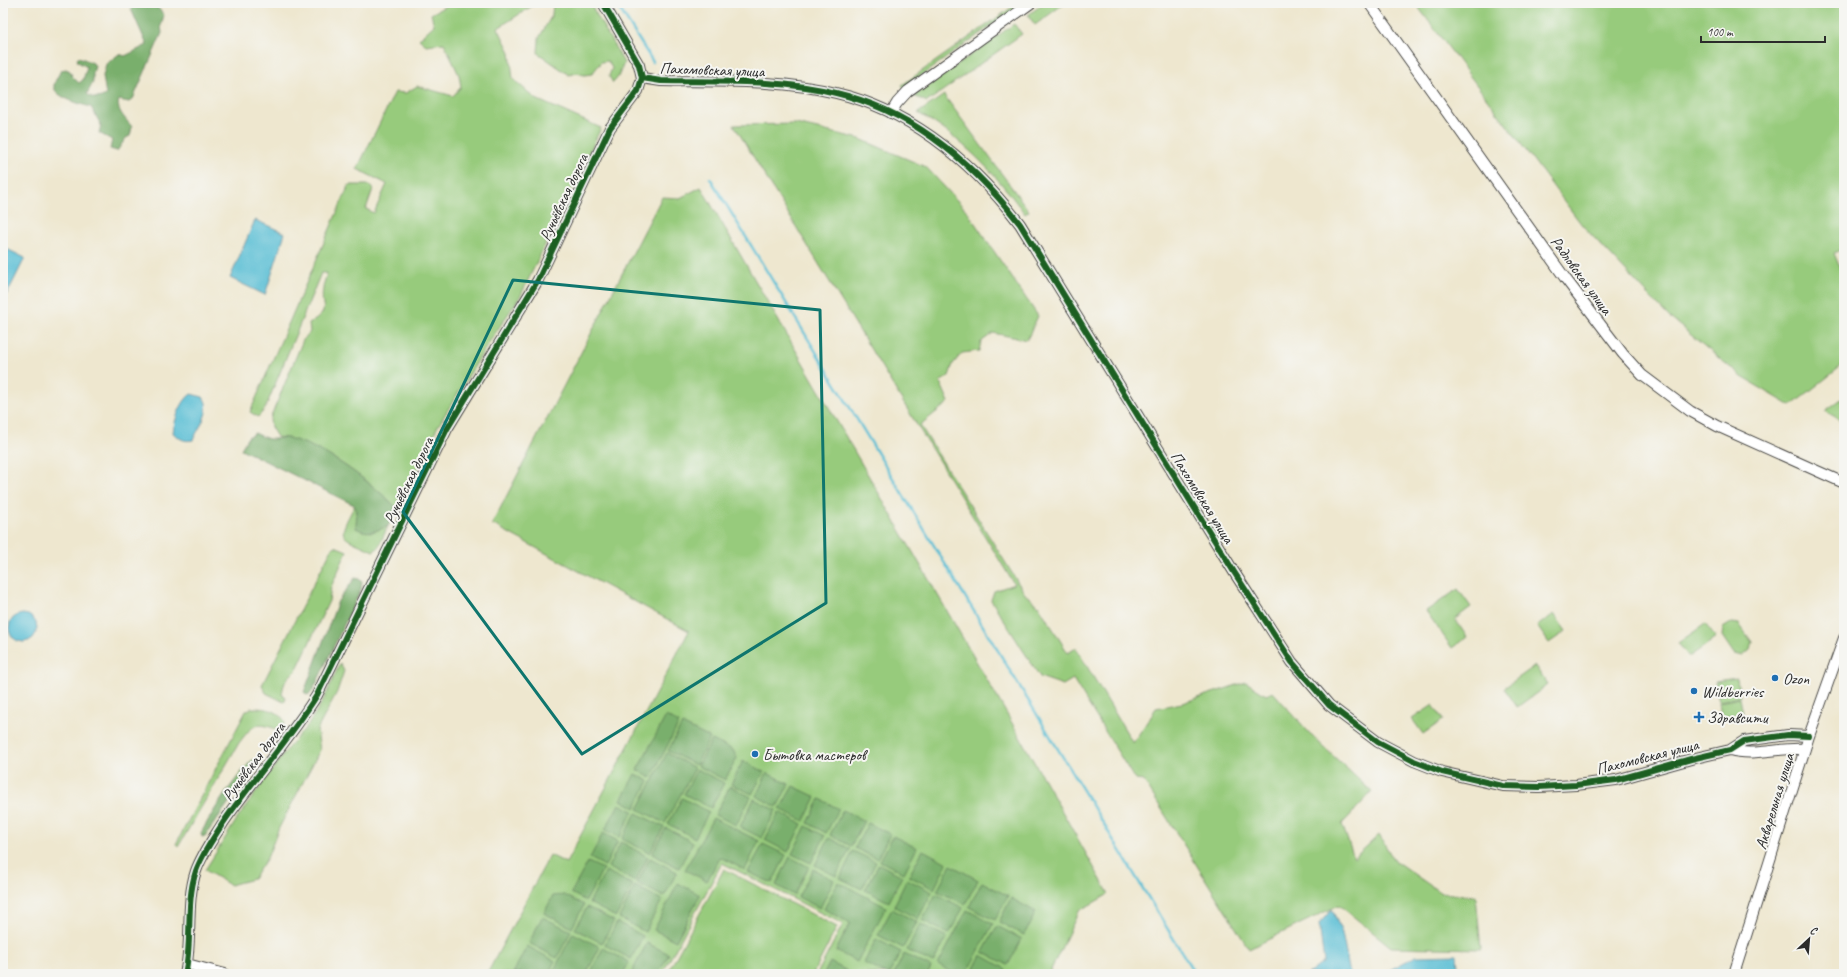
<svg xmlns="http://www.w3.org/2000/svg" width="1847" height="977" font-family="Caveat,sans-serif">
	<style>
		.green { fill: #97cb7c; stroke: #617b54 }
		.forest { fill: #79af6c; stroke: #526d4c }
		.water { fill: #56bdd4; stroke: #407480 }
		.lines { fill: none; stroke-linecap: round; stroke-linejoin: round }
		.stream { stroke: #56bdd4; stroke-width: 2.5 }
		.minor-casing { stroke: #484744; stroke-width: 12 }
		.minor { stroke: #fff; stroke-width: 10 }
		.cycleway-casing { stroke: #f6f6f2; stroke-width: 8 }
		.cycleway { stroke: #1b5e20; stroke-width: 6 }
		.marked { fill: none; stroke: #0f766e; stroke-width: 3; stroke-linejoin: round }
		.poi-dot { fill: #1f6fb2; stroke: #f6f6f2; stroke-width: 1.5 }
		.labels { text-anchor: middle; stroke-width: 4; stroke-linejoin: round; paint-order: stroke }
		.street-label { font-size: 16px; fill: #2b2b2b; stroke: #f6f6f2 }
		.poi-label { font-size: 16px; fill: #2b2b2b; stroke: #f6f6f2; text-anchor: start }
	</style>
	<rect width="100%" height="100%" fill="#f6f6f2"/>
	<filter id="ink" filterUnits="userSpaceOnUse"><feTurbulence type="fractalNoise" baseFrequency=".025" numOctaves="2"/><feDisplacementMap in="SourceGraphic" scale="8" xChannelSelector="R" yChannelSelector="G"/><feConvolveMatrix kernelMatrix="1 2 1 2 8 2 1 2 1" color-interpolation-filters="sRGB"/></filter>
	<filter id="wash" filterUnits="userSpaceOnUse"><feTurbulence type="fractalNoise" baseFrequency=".012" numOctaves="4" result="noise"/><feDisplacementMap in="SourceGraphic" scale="16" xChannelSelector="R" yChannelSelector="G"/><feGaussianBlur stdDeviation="0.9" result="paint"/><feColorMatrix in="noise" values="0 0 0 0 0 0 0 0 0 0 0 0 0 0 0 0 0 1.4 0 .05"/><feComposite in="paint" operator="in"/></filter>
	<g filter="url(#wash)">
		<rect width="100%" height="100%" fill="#eee7cf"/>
		<path class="green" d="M451,3H537L498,28L510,52L513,79L536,99L601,128L521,295L490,341L438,426L394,515L395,506C367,479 316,440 277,437L271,427L270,419L303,340L310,332L309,324C333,309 319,309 323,289C323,284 326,278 327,273H321L316,285L265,409L258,417L250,412L349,185H370L373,189L366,209L374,213L387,184L357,169L395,92L406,93L417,86L453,96L461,87L459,75L444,43L426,45L419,39L434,25L431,14Z
			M553,3H590L624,63L618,77L613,83L609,76L612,68L608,61L601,62L592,74L584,75L577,73L569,75L538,53L539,38L552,15Z
			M1018,3H1023L904,88L902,85Z
			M1044,3H1065L1035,25L1028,15Z
			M1415,3H1844V248L1834,253L1844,278V364L1791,406L1742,377L1669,317L1582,225Z
			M1014,24L1022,34L927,102L914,96Z
			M944,95L1029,211L1025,214C995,173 962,138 918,113Z
			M796,124L860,139L926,167L966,210L1038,316L1027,340L993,333L981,342L979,351L962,353L953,364L949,376L940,382L949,402L920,425L1025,594L1038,605L1068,653L1076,648L1133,743L1156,708L1182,703L1246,682L1266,695L1273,692L1313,737L1372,792L1342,824L1354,858L1379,835L1394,860L1441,893L1476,896L1481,949L1391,947L1339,905L1249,949L1144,781L1135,780L1073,679L1063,685L1040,677L991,600L994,591L1014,584L734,125Z
			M701,187L1008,716L1109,894L1079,911L1049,974H817L843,924L722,863L662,974H487L550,855L566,863L689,631L492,524L662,197L680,198Z
			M1844,397V422L1825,411Z
			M355,505L357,511L356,528L372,532L388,526L378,548L373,551C339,535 336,540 355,505Z
			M335,546L347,551L331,587L329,601L296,671C286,678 284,682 282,694L286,698L284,702L266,693L262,685L331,550Z
			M1458,589L1471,607L1455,619L1467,637L1452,648L1426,611Z
			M1554,614L1566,631L1549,643L1537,626Z
			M1731,623L1739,624L1752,642L1750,650L1743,656L1734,654L1722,636L1723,628Z
			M1705,624L1716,638L1689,657L1678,643Z
			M340,663L344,671L337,692L317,730L320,750L279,828L267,858L253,879L230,885L205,870L239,816L288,748L308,725L324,699Z
			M1535,666L1548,685L1517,707L1504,688Z
			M1737,678L1740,697L1719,701L1715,681Z
			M1740,698L1743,713L1721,717L1719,702Z
			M1433,705L1443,720L1423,734L1412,719Z
			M251,708C265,708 278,709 285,722L283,725L276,729C255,721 252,726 239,743L178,847L176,844L246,711Z
			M724,869L837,927L813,974H667Z"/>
		<path class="forest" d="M135,3H159L157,7L164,15L161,26L162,33L133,99L129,102L119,100C115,110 127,120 132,127L130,136L126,138L117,151L110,149L112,140L99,133L101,125L91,107C83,105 52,97 54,85C55,80 59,75 61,70L66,69L70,71L72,76L79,83L83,80L87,67L78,62L77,59L79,57L93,63L95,66L93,73V82L87,94C93,99 99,99 106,95L103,76L106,64L119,54L125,56L147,45L131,9Z
			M255,433C259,435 265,438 269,439C275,440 281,437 288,438C323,446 369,481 395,506L394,515L388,526C376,531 368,535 356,528L357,511L354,505L241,449L248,437Z
			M355,578L359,579L362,582L361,589L317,682L311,693L307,695L304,692L306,687L338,601Z
			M666,716L679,723L651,778L637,770Z
			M682,724L710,738L696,765L668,751Z
			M712,740L733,750L737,758L725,780L698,766Z
			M667,753L695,768L665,823L638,809Z
			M257,759L258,762L205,836L202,837L201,833C215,807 232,782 252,760Z
			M743,761L764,772L752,794L731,784Z
			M697,769L724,783L711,808L684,794Z
			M767,773L789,784L777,807L756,796Z
			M635,774L649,781L635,808L621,800Z
			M730,786L751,797L736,825L715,815Z
			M793,786L816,797L804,821L780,809Z
			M682,798L709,812L695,838L668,824Z
			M754,799L776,810L762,838L740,827Z
			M820,799L839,809L826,833L808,823Z
			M619,804L633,811L620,837L605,830Z
			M843,810L864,821L851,846L830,835Z
			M779,812L802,824L788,852L765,840Z
			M636,813L664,827L650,853L622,839Z
			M713,818L759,841L745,870L720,857L707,881L685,870Z
			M868,823L890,834L877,859L855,848Z
			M806,826L825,836L811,863L792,854Z
			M666,828L693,842L679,868L652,854Z
			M603,833L618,841L605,866L590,858Z
			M893,836L917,848L904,873L880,861Z
			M829,838L850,849L836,876L815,865Z
			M621,842L648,857L635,882L608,867Z
			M763,844L786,855L772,883L748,872Z
			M923,850L947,863L934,889L909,876Z
			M853,851L876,862L862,889L840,878Z
			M790,857L809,867L794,895L776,885Z
			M650,858L677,872L664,897L637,883Z
			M588,862L603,869L586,901L571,893Z
			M879,864L902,876L889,902L865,890Z
			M951,865L978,880L965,904L937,891Z
			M813,869L834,880L820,908L798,897Z
			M606,871L633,885L616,917L589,903Z
			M907,879L932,892L918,919L894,906Z
			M838,882L886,907L857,962L836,951L850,923L824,909Z
			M982,882L1008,896L995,920L969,907Z
			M678,883L700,895L676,941L654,930Z
			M635,886L662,900L645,932L619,918Z
			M936,894L963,908L949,934L922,920Z
			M564,895L584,905L572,928L544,913L553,896Z
			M1011,898L1036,912L1024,935L999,922Z
			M587,907L614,921L602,943L575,929Z
			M892,909L917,922L903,948L878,935Z
			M967,910L993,924L966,974H955L938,965Z
			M542,917L571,931L557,958L529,943Z
			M617,922L643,936L631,959L605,945Z
			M920,924L947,937L933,963L907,950Z
			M997,926L1022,939L1008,965L983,952Z
			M573,933L600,947L586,974H552Z
			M876,939L901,952L889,974H886L864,963Z
			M647,943L669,954L658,974H631Z
			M527,946L555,961L548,974L513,973Z
			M603,948L629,962L623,974H590Z
			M904,954L931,967L928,974H894Z
			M981,955L1006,969L1003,974H971Z
			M830,962L851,973V974H824Z"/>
		<path class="water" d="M255,220L285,233L265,295L230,278Z
			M3,247L25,258L7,294L3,292Z
			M191,394L203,397C213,410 199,427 193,440C184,442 180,439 173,433C174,421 181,401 191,394Z
			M9 628a14 14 0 1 1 28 0a14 14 0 1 1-28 0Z
			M1332,909L1342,933L1350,974H1308L1324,962L1319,924Z
			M1457,955L1458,967L1466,974H1382L1416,956Z"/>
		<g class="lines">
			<path class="stream" d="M616,3L653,62
				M710,178L1195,974"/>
		</g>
	</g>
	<g filter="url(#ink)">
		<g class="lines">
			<defs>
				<path id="minor" d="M1369,3L1565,278L1623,354L1642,375L1690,411L1717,426L1844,483
					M642,78L661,81C719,82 780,79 836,93C913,111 973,163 1020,224L1234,572L1292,662L1329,705L1378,742L1414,761L1442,772L1503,786L1539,787L1576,785L1616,780L1691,759L1730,750L1744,741L1788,735L1809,736
					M891,113L897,103L908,91L1031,3
					M1730,750C1754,757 1780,747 1805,749
					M187,964L225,974
					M185,974C193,940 185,904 196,871C202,854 213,839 223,823C253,779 289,740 317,695L447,429L538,280L610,128L638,91L642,78L639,65L603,3
					M1734,974L1809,736L1844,638"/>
			</defs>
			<use href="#minor" class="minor-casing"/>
			<use href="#minor" class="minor"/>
			<defs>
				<path id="cycleway" d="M642,78L661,81C719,82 780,79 836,93C913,111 973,163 1020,224L1234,572L1292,662L1329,705L1378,742L1414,761L1442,772L1503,786L1539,787L1576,785L1616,780L1691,759L1730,750L1744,741L1788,735L1809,736
					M185,974C193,940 185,904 196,871C202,854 213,839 223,823C253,779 289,740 317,695L447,429L538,280L610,128L638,91L642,78L639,65L603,3"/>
			</defs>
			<use href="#cycleway" class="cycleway-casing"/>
			<use href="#cycleway" class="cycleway"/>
		</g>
	</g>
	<path class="marked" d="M513,280L820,310L826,603L582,754L403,512Z"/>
	<g class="poi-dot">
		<circle cx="1775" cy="678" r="4"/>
		<circle cx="1694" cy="691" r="4"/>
		<path d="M1697 711h4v4h4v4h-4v4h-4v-4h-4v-4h4z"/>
		<circle cx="755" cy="754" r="4"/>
	</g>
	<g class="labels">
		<g class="street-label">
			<text transform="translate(712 69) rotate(2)" y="6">Пахомовская улица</text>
			<text transform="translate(563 197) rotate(-65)" y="6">Ручьёвская дорога</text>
			<text transform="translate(1582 275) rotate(54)" y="6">Радловская улица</text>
			<text transform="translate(408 480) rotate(-64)" y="6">Ручьёвская дорога</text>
			<text transform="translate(1203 497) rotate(58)" y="6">Пахомовская улица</text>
			<text transform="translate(1647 756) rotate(-14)" y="6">Пахомовская улица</text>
			<text transform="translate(253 761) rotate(-53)" y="6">Ручьёвская дорога</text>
			<text transform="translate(1774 801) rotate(-73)" y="6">Акварельная улица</text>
		</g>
		<g class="poi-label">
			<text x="1783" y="684">Ozon</text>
			<text x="1702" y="697">Wildberries</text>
			<text x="1707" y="723">Здравсити</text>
			<text x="763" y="760">Бытовка мастеров</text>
		</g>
	</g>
	<rect width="1847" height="977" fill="none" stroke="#f6f6f2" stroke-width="16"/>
	<g transform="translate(1809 939) rotate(26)" stroke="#f6f6f2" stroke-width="3" paint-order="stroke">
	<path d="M0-3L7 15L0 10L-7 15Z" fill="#2b2b2b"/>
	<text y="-6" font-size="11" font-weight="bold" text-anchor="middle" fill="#2b2b2b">С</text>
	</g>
	<path d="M1701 36v6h124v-6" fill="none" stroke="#2b2b2b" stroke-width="2"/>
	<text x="1707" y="36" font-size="12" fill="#2b2b2b" stroke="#f6f6f2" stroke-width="3" paint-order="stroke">100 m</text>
</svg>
